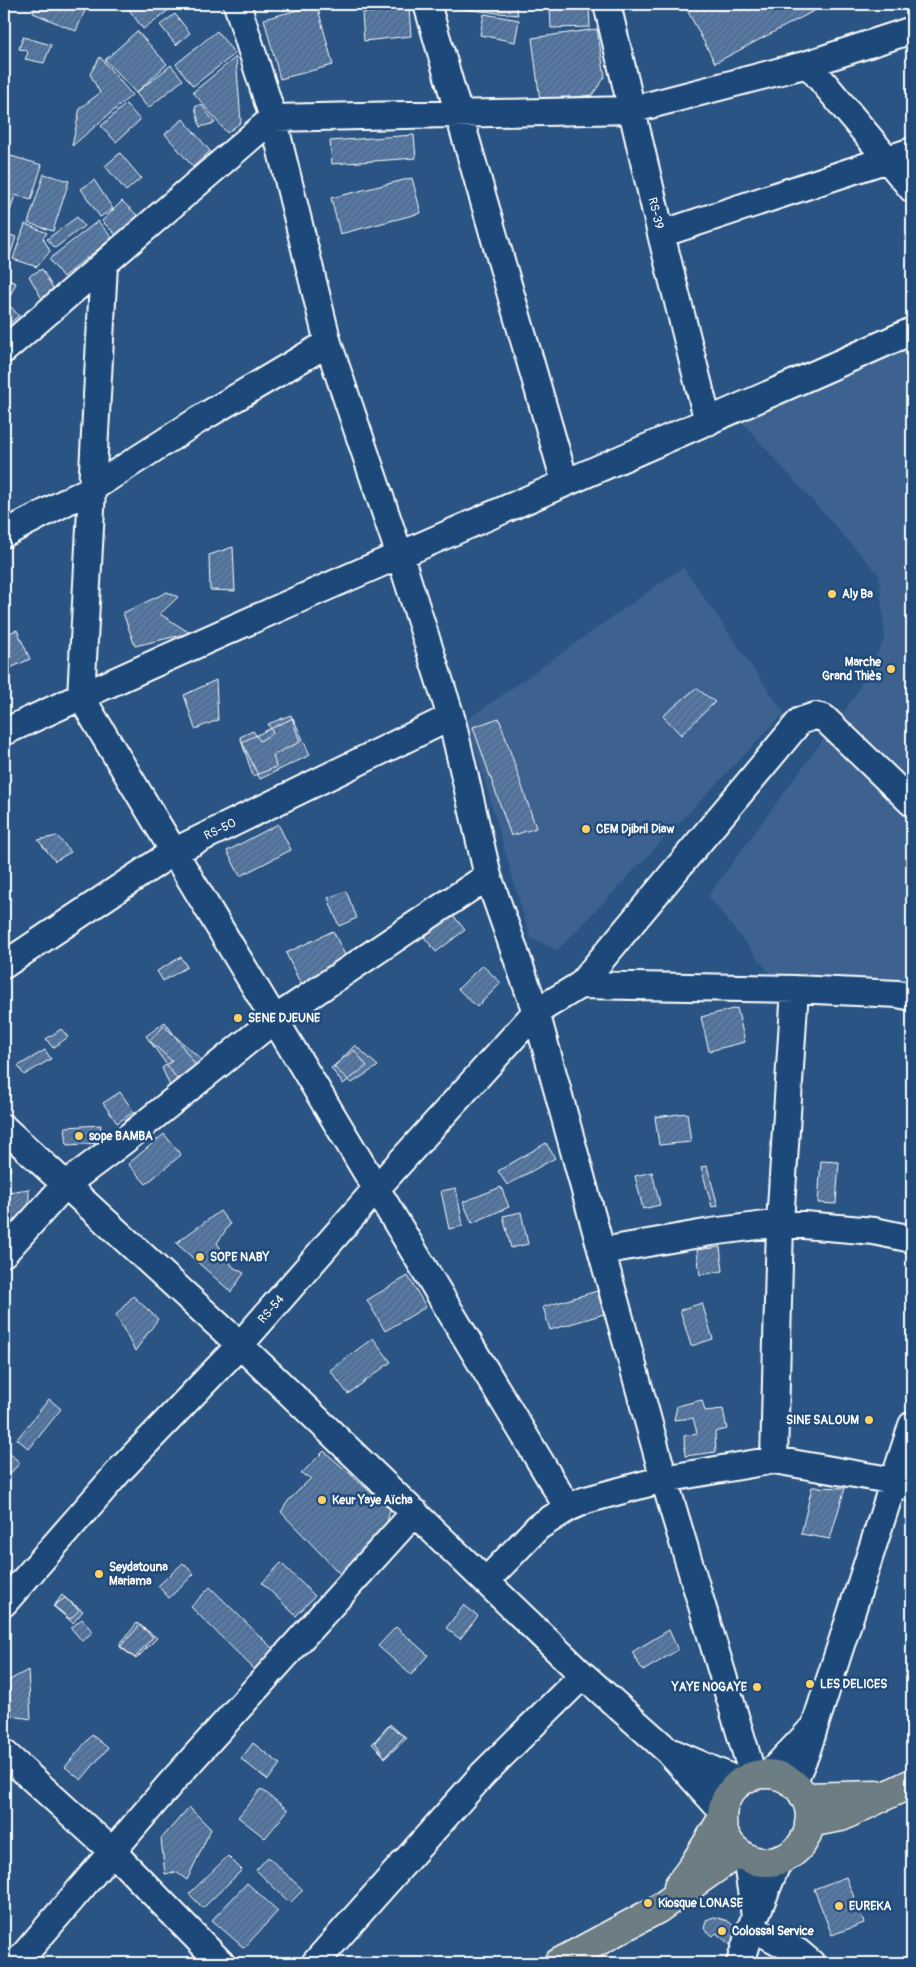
<svg xmlns="http://www.w3.org/2000/svg" width="916" height="1967" font-family="Pangolin,sans-serif">
	<style>
		.built { fill: #3c6290 }
		.building { fill: url(#building-hatch); stroke: #fff }
		.lines { fill: none; stroke-linecap: round; stroke-linejoin: round }
		.minor-casing { stroke: #fff; stroke-width: 30 }
		.major-casing { stroke: #fff; stroke-width: 31 }
		.minor { stroke: #1f4a7a; stroke-width: 26 }
		.major { stroke: #6d7d84; stroke-width: 28 }
		.poi-dot { fill: #ffd166; stroke: #1f4a7a; stroke-width: 2 }
		.labels { text-anchor: middle; stroke-width: 5; stroke-linejoin: round; paint-order: stroke }
		.street-label { font-size: 12px; fill: #fff; stroke: #1f4a7a }
		.poi-label { font-size: 12px; font-weight: bold; fill: #fff; stroke: #1f4a7a; text-anchor: start }
	</style>
	<defs>
		<pattern id="building-hatch" width="6" height="6" patternUnits="userSpaceOnUse" patternTransform="scale(1.25)"><rect width="6" height="6" fill="#577aa6"/><path d="M-1 1l2-2M0 6l6-6M5 7l2-2" fill="none" stroke="#526379"/></pattern>
	</defs>
	<rect width="100%" height="100%" fill="#2a5483"/>
	<filter id="ink" filterUnits="userSpaceOnUse"><feTurbulence type="fractalNoise" baseFrequency=".02" numOctaves="2"/><feDisplacementMap in="SourceGraphic" scale="10" xChannelSelector="R" yChannelSelector="G"/><feConvolveMatrix kernelMatrix="1 2 1 2 8 2 1 2 1" color-interpolation-filters="sRGB"/></filter>
	<g filter="url(#ink)">
		<path class="built" d="M912,340V987L779,985L708,896L853,699L885,638L879,575L742,422Z
			M683,567L784,713L558,950L530,938L467,720Z"/>
		<path class="building" d="M37,4H88L76,31L33,13Z
			M133,4H177L143,29L128,8Z
			M262,4H286L264,10Z
			M455,4H515L518,15L453,8Z
			M684,4H827L715,63Z
			M317,5L333,65L280,79L264,19Z
			M589,6L590,27L551,28L550,7Z
			M409,9L411,36L364,41L362,13Z
			M175,14L190,33L176,45L160,25Z
			M484,14L519,20L515,42L480,35Z
			M597,29L605,77L592,95L540,101L532,38Z
			M137,31L167,64L136,93L105,60Z
			M217,31L235,54L193,86L176,64Z
			M23,37L51,45L44,63L25,59L28,53L26,50L19,49Z
			M100,57L132,95L72,146L80,108L100,93L90,74Z
			M236,57L241,122L227,133L193,92Z
			M171,65L183,80L148,108L136,93Z
			M126,104L140,120L116,142L101,126Z
			M201,104L215,123L200,127L195,107Z
			M183,119L210,151L193,167L165,134Z
			M414,135L416,158L332,164L330,141Z
			M120,153L141,178L126,191L105,166Z
			M4,154L42,165L31,200L15,195L6,225H4Z
			M44,174L69,181L53,231L28,223Z
			M412,178L421,213L340,234L331,198Z
			M94,180L113,209L100,217L81,189Z
			M122,201L139,217L118,237L102,221Z
			M77,217L84,226L55,248L47,239Z
			M98,221L112,238L63,277L49,259Z
			M25,224L47,233L43,238L50,251L37,267L13,259Z
			M4,233L16,237L5,271L4,270Z
			M42,269L55,292L42,299L29,276Z
			M8,280L16,283L7,302L4,301V289Z
			M11,307L19,316L9,324L4,317V312Z
			M233,547L235,591L210,590L209,555Z
			M167,592L178,597L160,614L190,633L135,646L123,613Z
			M17,630L30,659L4,671V635Z
			M216,680L218,720L195,729L184,695Z
			M696,688L715,702L681,735L663,716Z
			M291,715L300,742L273,755L276,767L253,776L240,737L253,731L260,741L273,733L268,724Z
			M293,718L310,755L260,779L242,742Z
			M499,718L536,828L511,836L473,727Z
			M278,824L291,850L240,876L227,851Z
			M57,836L71,852L55,861L38,840Z
			M346,891L357,918L339,926L328,898Z
			M452,914L465,930L436,952L424,937Z
			M333,931L350,965L302,987L286,953Z
			M181,957L187,967L163,981L157,971Z
			M482,965L501,983L477,1007L458,989Z
			M737,1008L745,1042L709,1051L701,1017Z
			M165,1022L196,1066L177,1079L146,1036Z
			M164,1026L204,1062L173,1093L162,1068L172,1061L150,1041Z
			M61,1029L68,1037L53,1048L46,1039Z
			M355,1045L378,1066L352,1083L334,1067Z
			M45,1050L51,1059L24,1075L18,1066Z
			M354,1050L367,1066L343,1084L331,1068Z
			M120,1092L134,1112L117,1123L103,1103Z
			M687,1113L691,1142L659,1145L655,1117Z
			M101,1125L99,1143L67,1145L65,1127Z
			M164,1134L181,1155L146,1184L128,1164Z
			M546,1143L555,1158L507,1185L498,1171Z
			M4,1159L11,1169L4,1179Z
			M821,1161L839,1162L836,1204L818,1203Z
			M707,1166L718,1206L712,1207L701,1167Z
			M652,1172L660,1205L643,1209L635,1176Z
			M501,1187L509,1207L472,1223L463,1202Z
			M456,1188L463,1226L449,1229L441,1191Z
			M29,1189V1214L4,1239V1198L8,1192Z
			M220,1211L230,1224L217,1243L233,1267L244,1273L231,1292L176,1243Z
			M521,1212L528,1244L511,1248L503,1216Z
			M720,1247L723,1271L700,1275L697,1250Z
			M408,1276L426,1307L385,1331L367,1300Z
			M597,1291L604,1314L550,1330L543,1307Z
			M133,1296L158,1319L135,1351L116,1315Z
			M702,1303L713,1339L691,1346L680,1310Z
			M373,1338L391,1362L348,1394L330,1370Z
			M4,1343L11,1351L4,1358Z
			M49,1399L61,1409L29,1449L17,1439Z
			M702,1400L705,1411L723,1409L727,1429L715,1432L716,1452L685,1456L684,1436L697,1433L693,1418L674,1420L677,1406Z
			M4,1405L11,1412L4,1418Z
			M4,1448L20,1463L4,1480Z
			M324,1451L390,1509L385,1532L340,1574L281,1512L288,1501L311,1478L301,1474Z
			M812,1487L845,1488L830,1539L801,1534Z
			M183,1563L194,1574L169,1598L158,1586Z
			M281,1563L315,1596L296,1616L262,1583Z
			M210,1587L275,1651L255,1670L191,1607Z
			M62,1595L79,1610L70,1619L54,1606Z
			M65,1598L83,1611L73,1623L53,1606Z
			M464,1605L478,1616L460,1639L446,1628Z
			M82,1619L93,1632L82,1641L71,1628Z
			M137,1623L153,1637L135,1658L119,1645Z
			M140,1625L157,1638L136,1659L120,1647Z
			M396,1627L428,1655L411,1675L378,1646Z
			M669,1630L678,1650L643,1671L632,1652Z
			M28,1670L31,1719L12,1716L8,1681Z
			M390,1724L404,1737L385,1757L372,1744Z
			M389,1726L407,1738L385,1758L375,1742Z
			M92,1735L108,1748L81,1780L65,1767Z
			M253,1743L280,1764L268,1780L241,1759Z
			M261,1789L288,1810L265,1838L238,1817Z
			M189,1807L211,1829L187,1880L176,1872L165,1874L161,1839Z
			M228,1856L242,1870L203,1908L189,1894Z
			M268,1857L303,1890L290,1903L256,1870Z
			M846,1877L864,1923L832,1935L814,1889Z
			M247,1883L278,1911L244,1948L212,1920Z
			M714,1917L728,1921L736,1928L739,1938L732,1946L716,1933L713,1936L704,1929L706,1920Z"/>
		<g class="lines">
			<defs>
				<path id="minor" d="M237,4L273,118L328,343L400,556L451,717L488,876L536,1012L664,1479L753,1776
					M427,4L565,482
					M607,4L661,234L708,422
					M808,64L912,189
					M661,234L912,151
					M104,264L81,697L568,1508
					M4,350L273,118L631,110L808,64L912,30
					M4,534L91,489L200,419L328,343
					M4,732C304,593 610,466 912,331
					M4,965L173,852L451,717
					M580,985L795,989L898,994L912,997
					M4,1128L240,1345L583,1675L668,1751L722,1811
					M602,1251L711,1232L780,1223L874,1231L912,1239
					M4,1253L65,1185L121,1143L275,1019L488,876
					M774,1460L780,1223L795,989
					M486,1581L538,1527L568,1508L586,1500L664,1479L774,1460L895,1481L912,1488
					M4,1603L121,1469L240,1345L376,1189L536,1012L580,985L800,721L815,716L824,718L912,803
					M4,1753L112,1851L221,1963
					M674,1753L741,1782
					M769,1774L809,1732
					M793,1783L806,1753L912,1425
					M746,1857L755,1916
					M751,1927L798,1952L811,1963
					M17,1963L170,1784L415,1512
					M315,1963L483,1774L583,1675
					M740,1963L751,1927L779,1859"/>
				<path id="major" d="M722 1818a44 44 0 1 1 88 0a44 44 0 1 1-88 0Z
					M804,1797L877,1795
					M809,1823L841,1817L912,1783
					M678,1886L693,1866L722,1819
					M558,1963L658,1909L739,1852"/>
			</defs>
			<use href="#minor" class="minor-casing"/>
			<use href="#major" class="major-casing"/>
			<use href="#minor" class="minor"/>
			<use href="#major" class="major"/>
		</g>
	</g>
	<g class="poi-dot">
		<circle cx="832" cy="594" r="5"/>
		<circle cx="891" cy="669" r="5"/>
		<circle cx="586" cy="829" r="5"/>
		<circle cx="238" cy="1018" r="5"/>
		<circle cx="79" cy="1136" r="5"/>
		<circle cx="200" cy="1257" r="5"/>
		<circle cx="869" cy="1420" r="5"/>
		<circle cx="322" cy="1500" r="5"/>
		<circle cx="99" cy="1574" r="5"/>
		<circle cx="810" cy="1684" r="5"/>
		<circle cx="757" cy="1687" r="5"/>
		<circle cx="648" cy="1903" r="5"/>
		<circle cx="839" cy="1906" r="5"/>
		<circle cx="722" cy="1931" r="5"/>
	</g>
	<g class="labels">
		<g class="street-label">
			<text transform="translate(656 213) rotate(76)" y="4">RS-39</text>
			<text transform="translate(220 829) rotate(-26)" y="4">RS-50</text>
			<text transform="translate(271 1309) rotate(-49)" y="4">RS-54</text>
		</g>
		<g class="poi-label">
			<text x="842" y="598">Aly Ba</text>
			<text x="881" y="666" text-anchor="end">Marche<tspan x="881" dy="14">Grand Thiès</tspan></text>
			<text x="596" y="833">CEM Djibril Diaw</text>
			<text x="248" y="1022">SENE DJEUNE</text>
			<text x="89" y="1140">sope BAMBA</text>
			<text x="210" y="1261">SOPE NABY</text>
			<text x="859" y="1424" text-anchor="end">SINE SALOUM</text>
			<text x="332" y="1504">Keur Yaye Aïcha</text>
			<text x="109" y="1571">Seydatouna<tspan x="109" dy="14">Mariama</tspan></text>
			<text x="820" y="1688">LES DELICES</text>
			<text x="747" y="1691" text-anchor="end">YAYE NOGAYE</text>
			<text x="658" y="1907">Kiosque LONASE</text>
			<text x="849" y="1910">EUREKA</text>
			<text x="732" y="1935">Colossal Service</text>
		</g>
	</g>
	<rect width="916" height="1967" fill="none" stroke="#1f4a7a" stroke-width="20"/>
	<rect x="10" y="10" width="896" height="1947" fill="none" stroke="#fff" stroke-width="2" filter="url(#ink)"/>
</svg>
